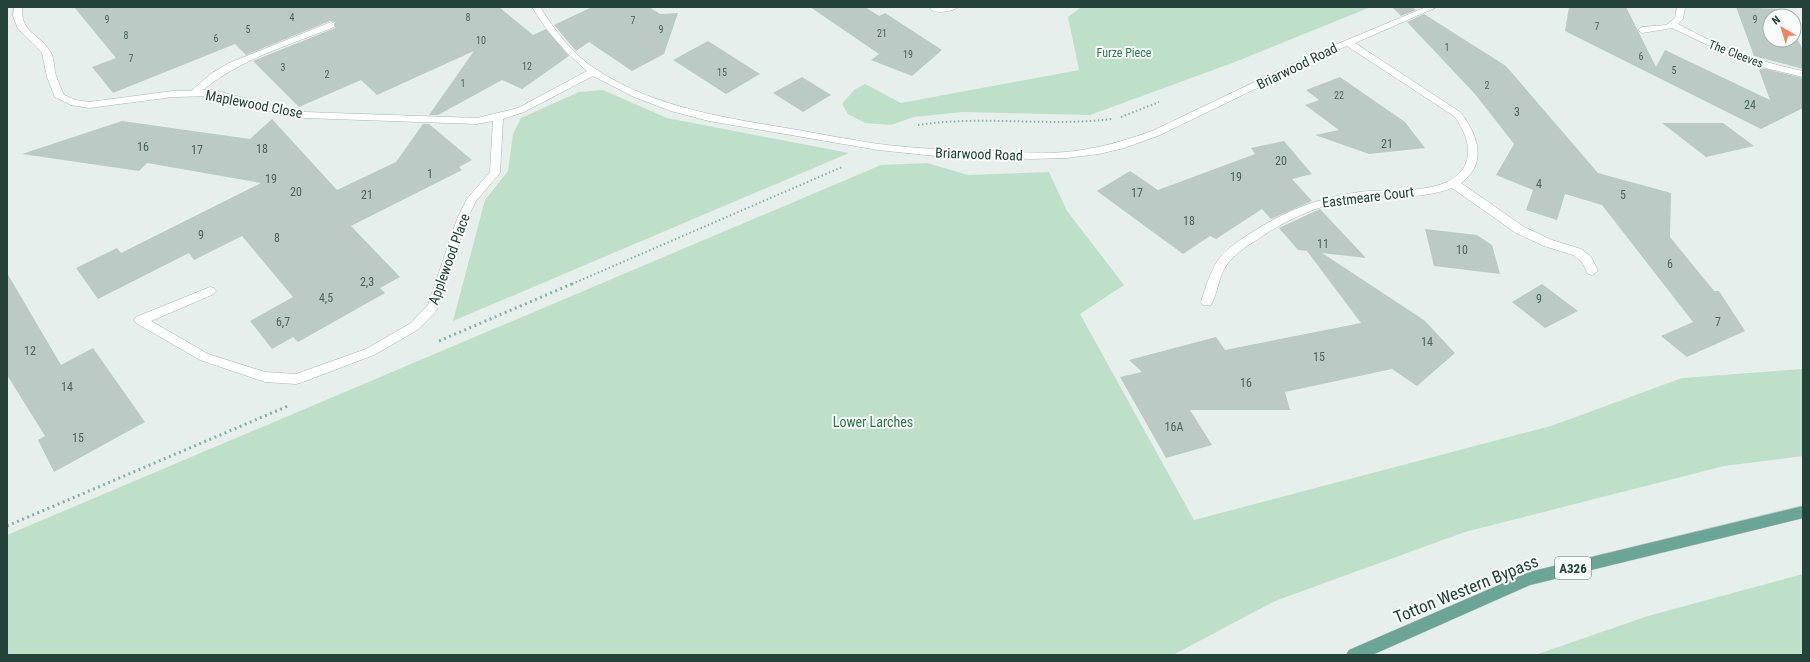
<svg xmlns="http://www.w3.org/2000/svg" width="1810" height="662" font-family="'Roboto Condensed',sans-serif">
	<style>
		.green { fill: #bfe0c8 }
		.building { fill: #bbcac4 }
		.lines { fill: none; stroke-linecap: round; stroke-linejoin: round }
		.minor-casing { stroke: #a8b8b2; stroke-width: 1 }
		.primary-casing { stroke: #c2cac8; stroke-width: 1 }
		.path-far1 { stroke: #86b3a5; stroke-width: 2; stroke-dasharray: 1.5 2.5; stroke-linecap: butt }
		.path { stroke: #86b3a5; stroke-width: 3; stroke-dasharray: 2 3.5; stroke-linecap: butt }
		.minor { fill: #fff; fill-rule: evenodd }
		.primary { fill: #6aa596; fill-rule: evenodd }
		.labels { text-anchor: middle; stroke-width: 4; stroke-linejoin: round; paint-order: stroke }
		.far-number-label { font-size: 10px; fill: #4a645c }
		.far-park-label { font-size: 12px; fill: #2d7a4b; stroke: #f7fbf9 }
		.far-street-label { font-size: 12px; fill: #24423a; stroke: #f7fbf9 }
		.number-label { font-size: 12px; fill: #4a645c }
		.shield { fill: #f7fbf9; stroke: #637a73; stroke-width: 1 }
		.shield-label { font-size: 13px; font-weight: bold; fill: #24423a }
		.street-label { font-size: 14px; fill: #24423a; stroke: #f7fbf9 }
		.park-label { font-size: 14px; fill: #2d7a4b; stroke: #f7fbf9 }
		.near-street-label { font-size: 17px; fill: #24423a; stroke: #f7fbf9 }
	</style>
	<rect width="100%" height="100%" fill="#e6efeb"/>
	<path class="green" d="M1081,7H1371L1235,62L1090,115L962,112L914,117L891,125L865,123L848,114L842,104L854,90L865,84L901,103L1079,70L1068,17Z
		M603,90L667,118L849,153L453,321L485,200L508,171L513,134L521,118L579,92Z
		M927,163L968,175L1049,172L1067,211L1124,285L1080,314L1194,520L1551,426L1682,378L1803,369V456L1724,466L1465,532L1275,601L1173,655H7V535L881,165Z
		M1803,574V655H1535L1648,616Z"/>
	<path class="building" d="M74,7H499L533,35L546,29L569,56L522,89L502,80L438,115H429L474,51L377,95L361,80L299,107L253,61L335,28V22L330,21L246,55L235,44L113,93L92,67L116,58Z
		M592,7H649L660,14L678,13L664,54L632,71L589,42L576,51L554,25Z
		M810,7H865L879,16L885,13L942,50L912,76L871,60L879,54Z
		M1392,7H1412L1416,10L1401,16Z
		M1569,7H1626L1656,67L1665,50L1770,100L1758,67L1803,78V108L1761,129L1565,31Z
		M1736,7L1780,9L1784,16H1770V40H1794V34L1803,49V69L1754,56Z
		M1424,14L1506,66L1598,173L1671,193L1670,237L1714,291H1719L1745,331L1687,357L1661,336L1693,322L1602,205L1565,194L1557,220L1526,210L1533,190L1496,175L1514,144L1475,94L1407,22Z
		M708,41L760,74L726,94L673,60Z
		M802,77L831,95L803,112L773,93Z
		M1340,77L1405,122L1425,148L1369,154L1315,135L1339,130L1305,105L1319,100L1306,90Z
		M272,119L337,190L396,162L423,124H429L472,160L459,167L462,170L351,226L400,277L380,288L385,293L298,342L293,337L272,349L250,321L293,297L242,236L194,260L189,253L98,299L76,268L117,248L121,253L261,183L147,163L139,171L22,154L122,121L250,139Z
		M1662,123H1723L1754,146L1706,157Z
		M1284,141L1312,174L1292,179L1312,201L1271,219L1262,209L1216,239L1210,236L1183,254L1097,191L1130,171L1158,190L1255,154L1251,148Z
		M1320,209L1366,258L1322,253L1424,320L1455,353L1417,386L1392,369L1285,392L1290,410H1190L1212,445L1166,458L1120,377L1142,372L1129,360L1216,337L1225,350L1361,323L1307,251L1298,250L1279,228Z
		M1425,229L1477,235L1492,245L1500,274L1434,266Z
		M7,273L61,365L93,348L145,422L54,472L38,440L45,436L7,375Z
		M1542,284L1578,311L1545,328L1512,302Z"/>
	<g class="lines">
		<defs>
			<path id="minor" d="M14,7H22C21,34 38,32 50,51C54,57 54,65 55,72C57,80 61,88 64,95L76,100L89,102L173,91H191L212,73L229,63L331,22L334,23V27C290,45 240,59 203,90H214L281,108L305,112L477,118L518,108L587,71C564,51 548,33 532,7H540C555,31 573,55 597,70C657,109 728,118 798,130C825,135 852,140 879,144C917,149 955,150 994,151C1018,152 1042,154 1066,152C1097,149 1124,141 1152,131L1311,55L1426,7H1437L1355,43L1460,112C1478,134 1488,164 1461,183L1524,227L1552,240L1581,249L1591,257L1598,271L1592,275L1588,274L1582,262L1573,255L1544,246L1516,233L1452,188C1424,199 1393,196 1362,198C1327,202 1293,216 1264,235C1251,244 1235,252 1226,266C1218,278 1218,293 1211,305H1203L1201,302C1206,286 1211,268 1222,255C1229,247 1239,241 1248,235C1282,212 1319,197 1360,192C1389,188 1420,194 1447,182C1477,168 1471,138 1454,116L1347,46L1317,59L1160,135L1124,148L1099,154L1066,158L1032,159L936,156L878,150L709,121L671,111L634,97L593,76L524,112L503,119L500,173L476,201L467,219L437,310L419,329L374,355L300,383L296,384L265,382L200,360L136,323L134,320L136,317L210,287L214,288L216,291L214,294L151,321L208,354L265,372L296,374L366,349L411,323L428,305L457,219L467,199L490,172L493,121L477,124L305,118L280,114L214,96L173,97L89,108L71,105L55,97L47,77L42,53L18,29L13,16Z
				M932,7H958C953,12 935,14 930,9Z
				M1677,7H1685L1683,19L1678,24C1718,46 1758,62 1803,71V77L1765,68L1733,57L1672,28L1642,33L1638,30L1642,27L1666,25L1675,18Z"/>
			<path id="primary" d="M1803,506V518L1530,585L1372,655H1346L1349,650L1529,572Z"/>
		</defs>
		<use href="#minor" class="minor-casing"/>
		<use href="#primary" class="primary-casing"/>
		<path class="path-far1" d="M1121,117L1159,102
			M918,125C983,115 1047,127 1112,119
			M572,284L842,167"/>
		<path class="path" d="M439,341L574,283
			M7,526L288,406"/>
		<use href="#minor" class="minor"/>
		<use href="#primary" class="primary"/>
	</g>
	<g class="labels">
		<g class="far-number-label">
			<text x="292" y="21">4</text>
			<text x="468" y="21">8</text>
			<text x="107" y="23">9</text>
			<text x="1755" y="23">9</text>
			<text x="633" y="24">7</text>
			<text x="1597" y="30">7</text>
			<text x="248" y="33">5</text>
			<text x="661" y="33">9</text>
			<text x="882" y="37">21</text>
			<text x="126" y="39">8</text>
			<text x="216" y="42">6</text>
			<text x="481" y="44">10</text>
			<text x="1447" y="51">1</text>
			<text x="908" y="58">19</text>
			<text x="1641" y="60">6</text>
			<text x="131" y="62">7</text>
			<text x="527" y="70">12</text>
			<text x="283" y="71">3</text>
			<text x="1674" y="74">5</text>
			<text x="722" y="76">15</text>
			<text x="327" y="78">2</text>
			<text x="463" y="87">1</text>
			<text x="1487" y="89">2</text>
			<text x="1339" y="99">22</text>
		</g>
		<g class="far-park-label">
			<text x="1124" y="57">Furze Piece</text>
		</g>
		<g class="far-street-label">
			<text transform="translate(1736 54) rotate(21)" y="4">The Cleeves</text>
		</g>
		<g class="number-label">
			<text x="1750" y="109">24</text>
			<text x="1517" y="116">3</text>
			<text x="1387" y="148">21</text>
			<text x="143" y="151">16</text>
			<text x="262" y="153">18</text>
			<text x="197" y="154">17</text>
			<text x="1281" y="165">20</text>
			<text x="430" y="178">1</text>
			<text x="1236" y="181">19</text>
			<text x="271" y="183">19</text>
			<text x="1539" y="188">4</text>
			<text x="296" y="196">20</text>
			<text x="1137" y="197">17</text>
			<text x="367" y="199">21</text>
			<text x="1623" y="199">5</text>
			<text x="1189" y="225">18</text>
			<text x="201" y="239">9</text>
			<text x="277" y="242">8</text>
			<text x="1323" y="248">11</text>
			<text x="1462" y="254">10</text>
			<text x="1670" y="268">6</text>
			<text x="367" y="286">2,3</text>
			<text x="326" y="302">4,5</text>
			<text x="1539" y="303">9</text>
			<text x="283" y="326">6,7</text>
			<text x="1718" y="326">7</text>
			<text x="1427" y="346">14</text>
			<text x="30" y="355">12</text>
			<text x="1319" y="361">15</text>
			<text x="1246" y="387">16</text>
			<text x="67" y="391">14</text>
			<text x="1174" y="431">16A</text>
			<text x="78" y="442">15</text>
		</g>
		<rect class="shield" x="1555" y="557" width="36" height="22" rx="3"/>
		<g class="shield-label">
			<text x="1573" y="573">A326</text>
		</g>
		<g class="street-label">
			<text transform="translate(1297 66) rotate(-26)" y="5">Briarwood Road</text>
			<text transform="translate(254 104) rotate(11)" y="5">Maplewood Close</text>
			<text transform="translate(979 154) rotate(2)" y="5">Briarwood Road</text>
			<text transform="translate(1368 197) rotate(-7)" y="5">Eastmeare Court</text>
			<text transform="translate(449 259) rotate(-70)" y="5">Applewood Place</text>
		</g>
		<g class="park-label">
			<text x="873" y="427">Lower Larches</text>
		</g>
		<g class="near-street-label">
			<text transform="translate(1466 589) rotate(-22)" y="6">Totton Western Bypass</text>
		</g>
	</g>
	<rect width="1810" height="662" fill="none" stroke="#24423a" stroke-width="16"/>
	<g transform="translate(1782 28) rotate(322)"><circle r="19" fill="#f7fbf9" stroke="#a3b1ad"/>
	<path d="M0-3L7 15L0 10L-7 15Z" fill="#f4845f"/>
	<text y="-6" font-size="11" font-weight="bold" text-anchor="middle" fill="#24423a">N</text>
	</g>
</svg>
